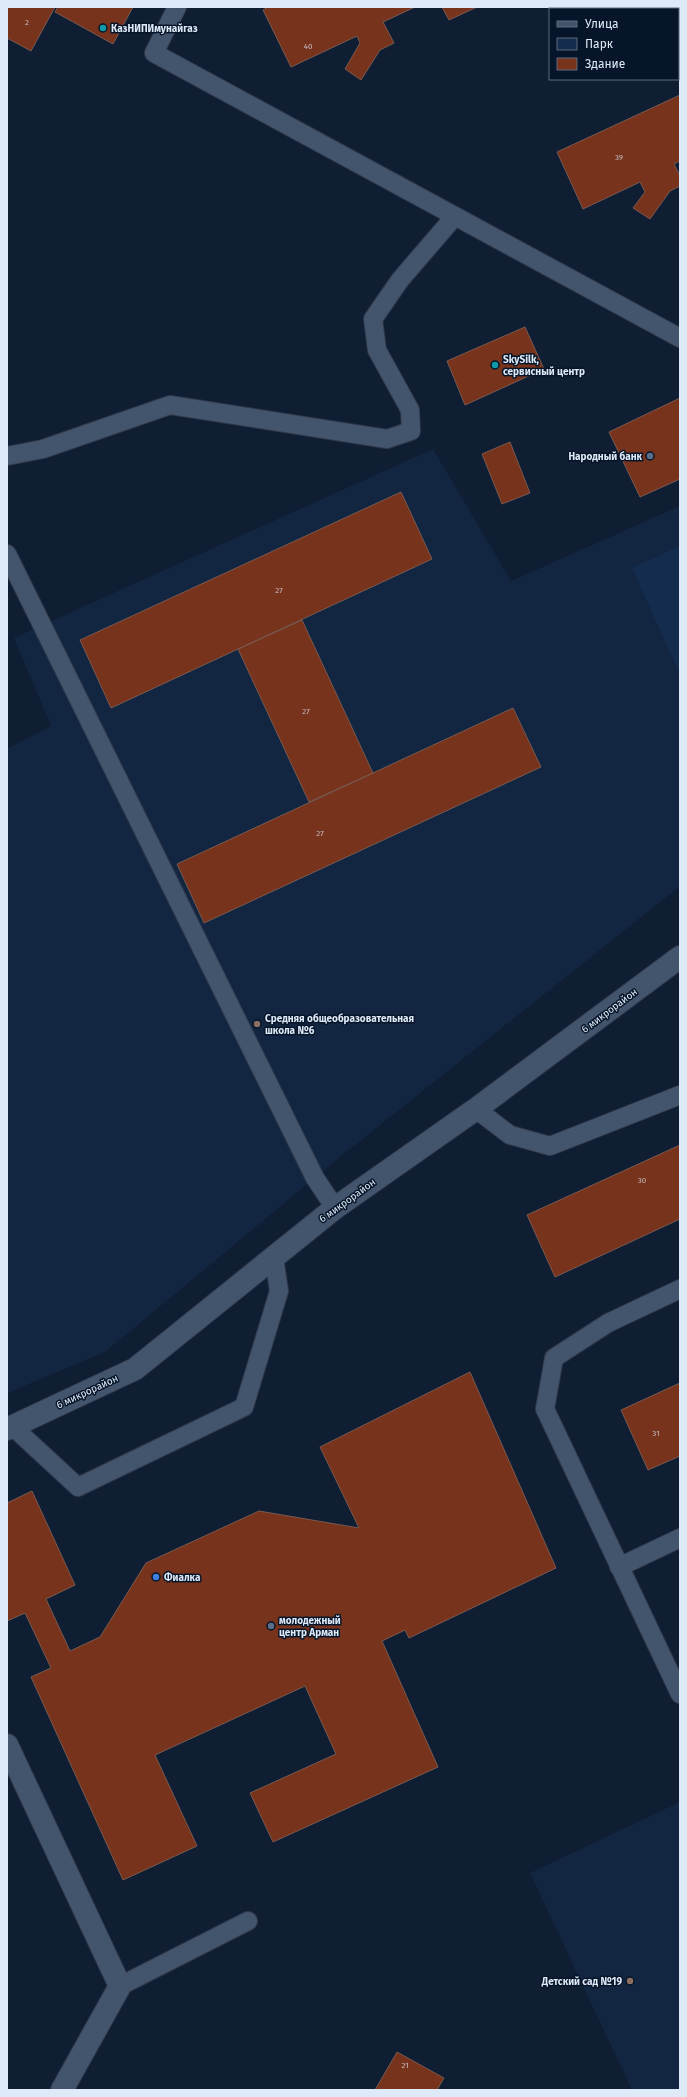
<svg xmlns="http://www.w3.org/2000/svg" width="687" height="2097" font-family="'Fira Sans',sans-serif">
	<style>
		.built { fill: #132641 }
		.green { fill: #142c4e }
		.building { fill: #77331c; stroke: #7a5a50 }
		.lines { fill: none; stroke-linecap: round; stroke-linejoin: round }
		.lane-casing { stroke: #31394b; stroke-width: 20 }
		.street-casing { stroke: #31394b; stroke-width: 24 }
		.lane { stroke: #43556d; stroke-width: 18 }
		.street { stroke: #43556d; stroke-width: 22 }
		.culture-dot { fill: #0f9aa8; stroke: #061529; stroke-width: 1.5 }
		.service-dot { fill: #5c6f8a; stroke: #061529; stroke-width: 1.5 }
		.education-dot { fill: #8d6e63; stroke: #061529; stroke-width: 1.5 }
		.shop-dot { fill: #3f7fe0; stroke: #061529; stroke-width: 1.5 }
		.labels { text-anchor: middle; stroke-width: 3; stroke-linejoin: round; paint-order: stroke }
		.number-label { font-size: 8px; fill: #c5bcc1 }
		.poi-label { font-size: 10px; font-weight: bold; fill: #dfeaf8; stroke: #061529; text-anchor: start }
		.street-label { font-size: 10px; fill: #dfeaf8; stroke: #061529 }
	</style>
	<rect width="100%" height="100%" fill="#0f1e33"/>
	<path class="built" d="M433,449L511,581L680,506V886L335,1161L105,1352L7,1393V749L51,726L14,638Z
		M680,1802V2090H632L530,1873Z"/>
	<path class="green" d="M680,546V674L632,568Z"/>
	<path class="building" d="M7,7H55L31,51L7,38Z
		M58,7H133L113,44L55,12Z
		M268,7H415L383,22L394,43L380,50L361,80L345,69L360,43L357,36L291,67L263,10Z
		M442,7H477L449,20Z
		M680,95V161L674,164L680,176V186L670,191L650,219L633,208L645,192L640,182L583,209L557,152Z
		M525,327L544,369L465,405L447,361Z
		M680,398V479L640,497L609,432Z
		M510,442L530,493L502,504L482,454Z
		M401,492L432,559L111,708L80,640Z
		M302,620L373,773L309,802L238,649Z
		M513,708L541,767L204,923L177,864Z
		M680,1145V1219L555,1277L527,1215Z
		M470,1372L556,1568L409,1638L405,1630L382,1641L438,1767L273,1842L250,1793L336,1754L305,1686L155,1755L197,1846L123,1880L31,1677L51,1668L25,1613L7,1621V1503L32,1491L75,1585L46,1599L70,1651L100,1637L146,1563L259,1511L359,1528L320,1447Z
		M680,1383V1456L648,1470L621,1410Z
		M397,2052L444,2078L437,2090H375Z"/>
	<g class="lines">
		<defs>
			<path id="lane" d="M177,7L154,53L680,338
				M7,456L43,449L170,405L387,439L411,431L410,410L377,350L373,319L400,280L455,216
				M7,554L315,1178L335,1208
				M476,1109L510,1135L550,1146L680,1095
				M680,1289L608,1323L554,1358L545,1409L680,1694
				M12,1426L78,1487L244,1407L279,1291L274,1257
				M619,1567L680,1538
				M120,1986L248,1921"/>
			<path id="street" d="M7,1429L135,1369L335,1208L476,1109L680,957
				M7,1745L120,1986L62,2090"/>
		</defs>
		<use href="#lane" class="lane-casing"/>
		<use href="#street" class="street-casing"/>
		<use href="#lane" class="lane"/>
		<use href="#street" class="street"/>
	</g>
	<g class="culture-dot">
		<circle cx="103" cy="28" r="4"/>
		<circle cx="495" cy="365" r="4"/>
	</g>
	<g class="service-dot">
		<circle cx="650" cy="456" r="4"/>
		<circle cx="271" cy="1626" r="4"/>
	</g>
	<g class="education-dot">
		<circle cx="257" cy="1024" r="4"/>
		<circle cx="630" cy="1981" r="4"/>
	</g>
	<circle class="shop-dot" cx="156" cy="1577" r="4"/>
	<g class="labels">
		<g class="number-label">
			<text x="27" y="25">2</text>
			<text x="308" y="49">40</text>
			<text x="619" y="160">39</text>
			<text x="279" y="593">27</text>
			<text x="306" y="714">27</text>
			<text x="320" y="836">27</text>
			<text x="642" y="1183">30</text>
			<text x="656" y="1436">31</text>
			<text x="405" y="2068">21</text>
		</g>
		<g class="poi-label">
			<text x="111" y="32">КазНИПИмунайгаз</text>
			<text x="503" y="363">SkySilk,<tspan x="503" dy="12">сервисный центр</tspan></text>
			<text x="642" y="460" text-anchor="end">Народный банк</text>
			<text x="265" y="1022">Средняя общеобразовательная<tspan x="265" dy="12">школа №6</tspan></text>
			<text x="164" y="1581">Фиалка</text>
			<text x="279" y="1624">молодежный<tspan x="279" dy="12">центр Арман</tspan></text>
			<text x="622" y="1985" text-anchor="end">Детский сад №19</text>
		</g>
		<g class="street-label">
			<text transform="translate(609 1010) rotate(-37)" y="4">6 микрорайон</text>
			<text transform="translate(347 1200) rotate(-36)" y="4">6 микрорайон</text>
			<text transform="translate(87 1391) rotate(-25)" y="4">6 микрорайон</text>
		</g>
	</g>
	<rect width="687" height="2097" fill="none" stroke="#dfeaf8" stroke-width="16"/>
	<rect x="549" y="8" width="130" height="72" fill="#061529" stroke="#5d6a7c"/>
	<rect x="557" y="21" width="20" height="6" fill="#43556d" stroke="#5d6a7c"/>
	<text x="585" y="28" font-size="12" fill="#dfeaf8">Улица</text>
	<rect x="557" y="38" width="20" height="12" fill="#142c4e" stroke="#5d6a7c"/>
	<text x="585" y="48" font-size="12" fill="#dfeaf8">Парк</text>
	<rect x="557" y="58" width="20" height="12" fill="#77331c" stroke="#5d6a7c"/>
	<text x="585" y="68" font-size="12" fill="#dfeaf8">Здание</text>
</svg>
